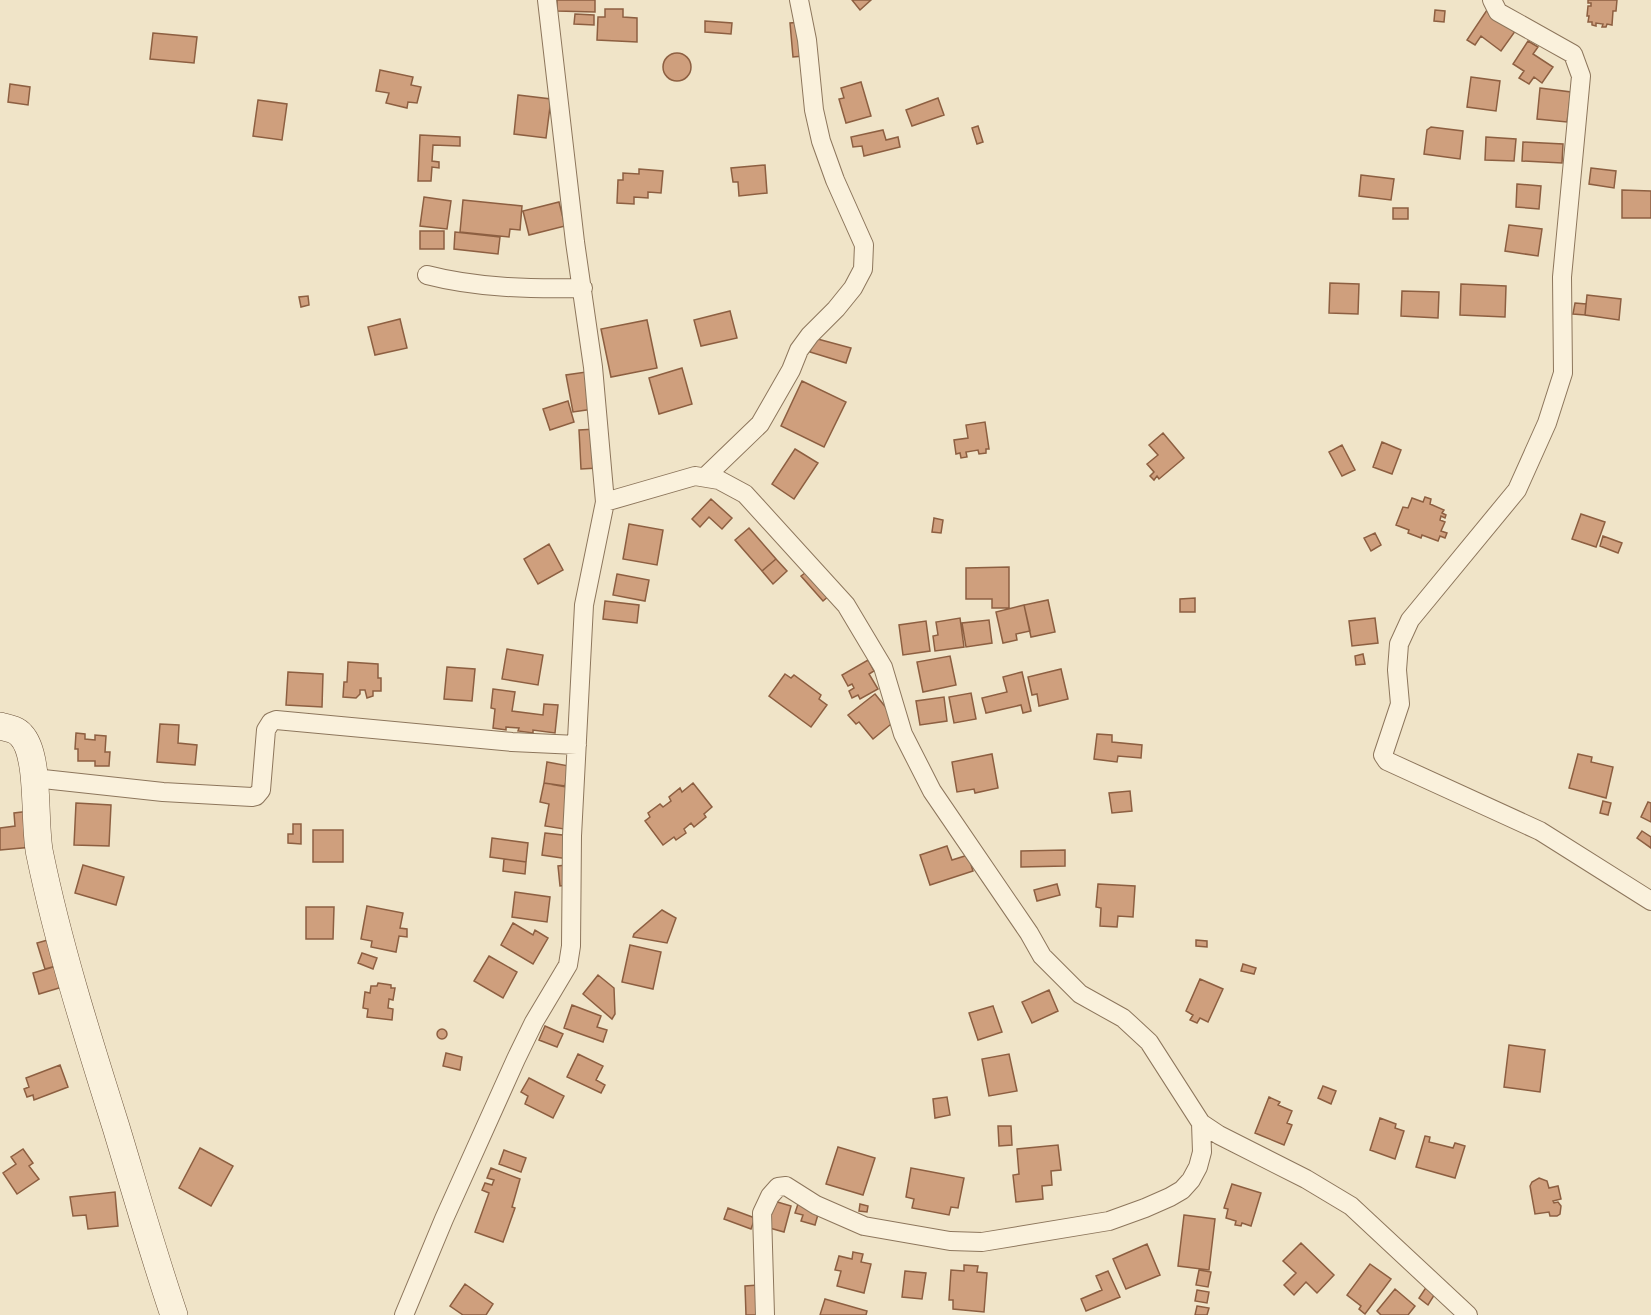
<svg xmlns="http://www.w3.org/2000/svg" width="1651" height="1315" font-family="'Times New Roman',serif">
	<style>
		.building { fill: #cf9f7d; stroke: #8d5f41; stroke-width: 1.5 }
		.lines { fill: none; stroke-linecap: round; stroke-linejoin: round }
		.street-casing { stroke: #8d765c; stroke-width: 20 }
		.secondary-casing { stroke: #6f573f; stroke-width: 28 }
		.street { stroke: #faf1dc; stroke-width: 18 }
		.secondary { stroke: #faf1dc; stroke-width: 27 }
	</style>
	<rect width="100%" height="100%" fill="#f0e4c8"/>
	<path class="building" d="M557,0H595V12L557,11Z
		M852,0H871L860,10Z
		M1588,0H1617L1616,11H1613L1612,25L1607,24L1606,27H1602L1603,24L1596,23V26L1592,25V22H1588L1589,16H1587L1588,6H1591V3H1588Z
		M605,9H623V17L637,18V42L597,40L598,17H605Z
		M1435,10L1445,11L1444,22L1434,21Z
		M1487,10L1516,30L1501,51L1481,36L1475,45L1467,40Z
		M575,14L594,15V25L574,24Z
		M705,21L732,23L731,34L705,32Z
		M801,22L804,56L793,57L790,23Z
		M153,33L197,37L194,63L150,59Z
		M1528,41L1538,47L1533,54L1553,67L1542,83L1534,77L1529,84L1519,78L1524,71L1513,64Z
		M663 67a14 14 0 1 1 28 0a14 14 0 1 1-28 0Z
		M380,70L413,77L411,85L421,87L417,103L408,102L407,108L386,103L389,93L376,91Z
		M1471,77L1500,81L1496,111L1467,107Z
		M861,82L871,116L846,123L839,99L844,98L841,88Z
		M10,84L30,87L28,105L8,102Z
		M1540,88L1571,92L1567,122L1537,119Z
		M518,95L551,99L546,138L514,134Z
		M938,98L944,115L912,126L906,110Z
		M258,100L287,104L282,140L253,136Z
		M978,126L983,142L977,144L972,128Z
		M1431,127L1463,131L1460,159L1424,154L1427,130Z
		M883,130L886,140L898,137L900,147L864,156L862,146L853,147L851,137Z
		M420,135L460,137V146L433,145L432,161L439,162V168L432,167L431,181H418Z
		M1486,137L1516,139L1514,161L1485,160Z
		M1523,142L1563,144L1562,163L1522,161Z
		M765,165L767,193L739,196L738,182H733L731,168Z
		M1591,168L1616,171L1614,188L1589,184Z
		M639,169L663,171L661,193L648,192V198L634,197V204L617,203L618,180H623V173L639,174Z
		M1361,175L1394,179L1391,200L1359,196Z
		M1517,184L1541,186L1539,209L1516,207Z
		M1622,190L1651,191V218H1622Z
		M424,197L451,201L447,229L420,226Z
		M463,200L522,206L520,230L510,229L509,237L460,232Z
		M559,202L565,226L529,235L523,211Z
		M1393,208H1408V219H1393Z
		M1509,225L1542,229L1538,256L1505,251Z
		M420,231H444V249H420Z
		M455,232L500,237L498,254L454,249Z
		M1330,283L1359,284L1358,314L1329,313Z
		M1461,284L1506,286L1505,317L1460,315Z
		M1402,291L1439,292L1438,318L1401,316Z
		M1587,295L1621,299L1619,320L1585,315Z
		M308,296L309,305L301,307L299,297Z
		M1575,303L1586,304L1585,315L1573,314Z
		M730,311L737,338L701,346L694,320Z
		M400,319L407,348L375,355L368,327Z
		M647,320L657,368L611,377L601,329Z
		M814,338L851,348L846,363L810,352Z
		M682,368L692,404L659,414L649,378Z
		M586,372L593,409L573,412L566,375Z
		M802,381L846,402L824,447L781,426Z
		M568,401L574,422L550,430L543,409Z
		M985,422L989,449H986V453L979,454L978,450L966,452L967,457L961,458L960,453L956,454L954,440L968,438L966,425Z
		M596,429L598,468L581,469L579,430Z
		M1163,433L1184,458L1159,479L1157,476L1154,480L1150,476L1154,472L1147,464L1158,455L1149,445Z
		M1382,442L1401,450L1392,474L1373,467Z
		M1342,445L1355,470L1342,476L1329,452Z
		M795,449L818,463L794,499L772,484Z
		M1425,497L1431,499L1430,504L1444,510L1442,513L1446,515L1445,518L1441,516L1440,520L1445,522L1441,531L1447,533L1445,538L1440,536L1438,541L1422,535L1421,538L1408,533L1409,530L1396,525L1403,507L1408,508L1412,498L1423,502Z
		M711,499L732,518L722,529L709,517L700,527L692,519Z
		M1581,514L1605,522L1596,547L1572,539Z
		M934,518L943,520L941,533L932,532Z
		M629,524L663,530L657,565L623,559Z
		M749,528L776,559L762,571L735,540Z
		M1375,533L1381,545L1371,551L1364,538Z
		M1603,536L1622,543L1618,553L1600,546Z
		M549,544L563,570L538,584L524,559Z
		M776,559L787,571L773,584L762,571Z
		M1009,567V608H992V599H966V568Z
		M809,570L830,595L823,601L801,576Z
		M617,574L649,580L645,601L613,595Z
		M1195,598V612H1180V599Z
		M1048,600L1055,632L1031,637L1024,605Z
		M605,601L639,605L637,623L603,619Z
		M1024,605L1030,631L1016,634L1017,640L1003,643L996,612Z
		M960,618L964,647L935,651L933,636L938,635L936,622Z
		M1375,618L1378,643L1352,646L1349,621Z
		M989,620L992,643L966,647L962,623Z
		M926,621L930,651L903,655L899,625Z
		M507,649L543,655L538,685L502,679Z
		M1363,654L1365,664L1356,665L1355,656Z
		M950,656L956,685L923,692L917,662Z
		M868,660L874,671L869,674L878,689L860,699L858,695L852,698L849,691L854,688L852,684L848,686L842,675Z
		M348,662L378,664V678H381V691H373V696L367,698L365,690H360V694L356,698L343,697L344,682H347Z
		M447,667L475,669L472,701L444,699Z
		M1061,669L1068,699L1039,706L1037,694L1032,695L1028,677Z
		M288,672L323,674L322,707L286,705Z
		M1022,672L1031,711L1023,713L1021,705L986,713L982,698L1007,692L1003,677Z
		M785,674L791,678L794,675L821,695L819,699L827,705L811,727L769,696Z
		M493,689L515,692L512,711L543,715L544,704L558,705L555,733L533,730V733L518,731L519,728L506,727V730L493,728L495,709L491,708Z
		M971,693L976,719L954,723L949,697Z
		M875,694L896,720L873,739L859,722L856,724L848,715Z
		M944,697L947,721L920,725L916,701Z
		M160,724L179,725L178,743L197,745L195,765L157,762Z
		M76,733L85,734V739L95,740V735L106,736L105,752H110L109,766H95V761H78V749H75Z
		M1097,734L1112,735V742L1142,745L1141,758L1118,756L1117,762L1094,759Z
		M992,754L998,788L975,793L974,789L957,792L952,762Z
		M1578,754L1592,757L1591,762L1613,767L1606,798L1569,788Z
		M547,762L569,766L565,786L544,783Z
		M544,783L572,788L564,829L545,826L549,804L540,802Z
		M693,783L712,807L704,814L706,817L694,827L691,823L684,829L686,833L676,840L674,837L663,845L645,821L650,817L648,813L660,804L663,807L671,801L669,797L680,788L682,792Z
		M1130,791L1132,811L1112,813L1109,793Z
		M1603,801L1611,803L1608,815L1600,813Z
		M1648,802L1651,803V822L1641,817Z
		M76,803L111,805L109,846L74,845Z
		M30,811L33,847L0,850V828L15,826L14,813Z
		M293,824H301V844L288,843V834H293Z
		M313,830H343V862H313Z
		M1642,831L1651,837V848L1637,838Z
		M545,833L571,836L568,859L542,855Z
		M492,838L528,843L526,862L490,857Z
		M947,846L952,860L968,855L973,871L930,885L920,855Z
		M1065,850V866L1021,867V851Z
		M504,859L526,862L525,874L503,871Z
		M83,865L124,877L116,905L75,893Z
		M566,865L568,885L560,886L558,866Z
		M1057,884L1060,895L1037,901L1034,890Z
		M1098,884L1135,886L1133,917L1118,916L1117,927L1100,926L1101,908L1096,907Z
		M515,892L550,897L547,922L512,917Z
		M367,906L403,913L400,928L407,929V937L399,936L396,952L371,947L372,941L361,939Z
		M306,907H334L333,939H306Z
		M662,910L676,918L667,943L633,937L634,934Z
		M513,923L533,935L535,930L548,938L533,964L501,945Z
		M55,938L63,964L45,969L37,943Z
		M1196,940L1207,941V947L1196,946Z
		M630,945L661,952L653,989L622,982Z
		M362,953L377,958L373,969L358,963Z
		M489,956L517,972L503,998L474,981Z
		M63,964L69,985L39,994L33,973Z
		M1243,964L1256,968L1254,974L1241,971Z
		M598,975L614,988L615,1014L612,1019L583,994Z
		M1200,979L1223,989L1208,1022L1200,1018L1197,1023L1190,1020L1193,1015L1186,1011Z
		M378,983L391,985V988H395L393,1000L389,999L388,1008L393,1009L392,1020L367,1017L368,1009L363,1008L365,992L370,993L371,986H377Z
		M1049,990L1058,1011L1032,1023L1022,1002Z
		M572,1005L601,1016L597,1027L607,1030L603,1042L564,1028Z
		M993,1006L1002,1032L978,1040L969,1013Z
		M545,1026L563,1034L557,1047L539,1040Z
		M437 1034a5 5 0 1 1 10 0a5 5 0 1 1-10 0Z
		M1509,1045L1545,1050L1540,1092L1504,1087Z
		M446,1053L462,1057L460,1070L443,1066Z
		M578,1054L603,1066L596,1080L605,1085L601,1093L567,1077Z
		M1009,1054L1017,1091L989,1096L982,1059Z
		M60,1065L68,1087L34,1100L33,1095L27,1097L24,1089L29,1087L26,1078Z
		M529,1078L564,1096L553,1118L525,1104L528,1096L521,1092Z
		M1323,1086L1336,1091L1331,1104L1318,1098Z
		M947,1097L950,1115L935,1118L933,1099Z
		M1269,1097L1280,1102L1278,1105L1292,1111L1287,1123L1292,1125L1284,1145L1255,1133Z
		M1380,1118L1396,1124L1395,1128L1404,1131L1395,1159L1370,1150Z
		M998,1126H1011L1012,1145L999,1146Z
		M1425,1136L1430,1137L1429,1142L1453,1148L1455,1143L1465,1146L1455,1178L1416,1167Z
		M1058,1145L1061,1170L1051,1171L1052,1185L1042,1186L1043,1199L1016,1202L1013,1175L1019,1174L1017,1149Z
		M838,1147L875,1158L863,1195L826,1184Z
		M200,1148L233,1166L211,1206L179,1188Z
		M23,1149L33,1163L29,1166L39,1179L17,1194L3,1173L16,1164L11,1157Z
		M504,1150L526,1158L521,1172L499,1164Z
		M491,1168L520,1179L512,1207L515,1208L503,1242L475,1232L489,1193L482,1190L485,1183L492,1185L494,1180L487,1178Z
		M911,1168L964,1178L958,1208L951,1207L949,1215L912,1208L914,1199L906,1197Z
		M1539,1178L1547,1181L1549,1188L1558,1186L1561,1199L1553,1201L1554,1203L1558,1202L1561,1206L1560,1214L1557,1216H1550L1549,1212L1535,1214L1530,1186L1532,1182Z
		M1232,1184L1261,1193L1251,1226L1242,1223L1241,1226L1235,1225L1236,1221L1226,1218L1228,1209L1224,1208Z
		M115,1192L118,1226L88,1229L86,1215L73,1216L70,1197Z
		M774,1201L791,1206L784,1232L766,1227Z
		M798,1204L819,1211L815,1225L801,1221L803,1215L795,1213Z
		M860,1204L868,1206L867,1212L859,1211Z
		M728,1208L755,1218L751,1229L724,1219Z
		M1184,1215L1215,1219L1209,1270L1178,1266Z
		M1301,1243L1334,1275L1317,1293L1306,1282L1294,1295L1284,1285L1296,1273L1283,1261Z
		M1147,1244L1160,1275L1126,1289L1113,1259Z
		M853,1252L863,1254L861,1262L871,1264L864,1293L837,1286L841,1271L835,1270L839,1256L852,1259Z
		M1370,1264L1391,1279L1365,1314L1359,1309L1361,1306L1347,1295Z
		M964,1265L978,1266L977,1272L987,1273L984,1312L953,1309V1300H949L951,1270L964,1271Z
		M1199,1270L1211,1272L1208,1287L1196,1285Z
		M905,1271L926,1273L922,1299L902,1297Z
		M1108,1271L1120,1297L1086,1311L1081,1299L1102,1290L1096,1276Z
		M1429,1283L1438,1289L1428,1305L1419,1298Z
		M465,1284L493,1304L486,1315H463L450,1306Z
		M758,1285L759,1315H746L745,1286Z
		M1395,1289L1415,1306L1408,1315H1381L1377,1311Z
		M1197,1290L1209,1292L1207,1303L1195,1301Z
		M825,1299L867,1311L866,1315H820Z
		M1197,1306L1209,1308L1207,1315H1195Z"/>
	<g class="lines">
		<defs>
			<path id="street" d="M1492,0L1498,12L1573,54L1581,76L1562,277L1563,373L1547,423L1517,490L1410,620L1399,644L1397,670L1400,704L1383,755L1387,761L1540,831L1651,901
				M427,275C477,288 530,289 583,288
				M705,477L760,424L791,370L799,350L810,335L836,309L853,288L863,269L864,245L835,180L821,141L814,110L807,40L799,0
				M605,502L695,476L719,480L745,494L846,605L883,667L903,734L932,791L1029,933L1042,956L1080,994L1123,1018L1149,1042L1201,1123L1219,1135L1306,1179L1351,1206L1468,1315
				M34,778L163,792L252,797L256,796L261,790L266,730L271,722L276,720L512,742L577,745
				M404,1315L444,1219L516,1059L534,1022L568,965L571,946L572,836L584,605L605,502L593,367L575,242L547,0
				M765,1315L762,1213L770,1196L778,1187L786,1186L816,1205L864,1226L950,1241L982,1242L1109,1221L1145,1208L1170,1197L1182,1190L1191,1180L1198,1167L1202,1152L1201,1123"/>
			<path id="secondary" d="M0,726C7,728 16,729 21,735C41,755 33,826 40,855C59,947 88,1038 116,1127C135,1190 153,1253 174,1315"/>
		</defs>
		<use href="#street" class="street-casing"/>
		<use href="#secondary" class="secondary-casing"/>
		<use href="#street" class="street"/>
		<use href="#secondary" class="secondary"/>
	</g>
</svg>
